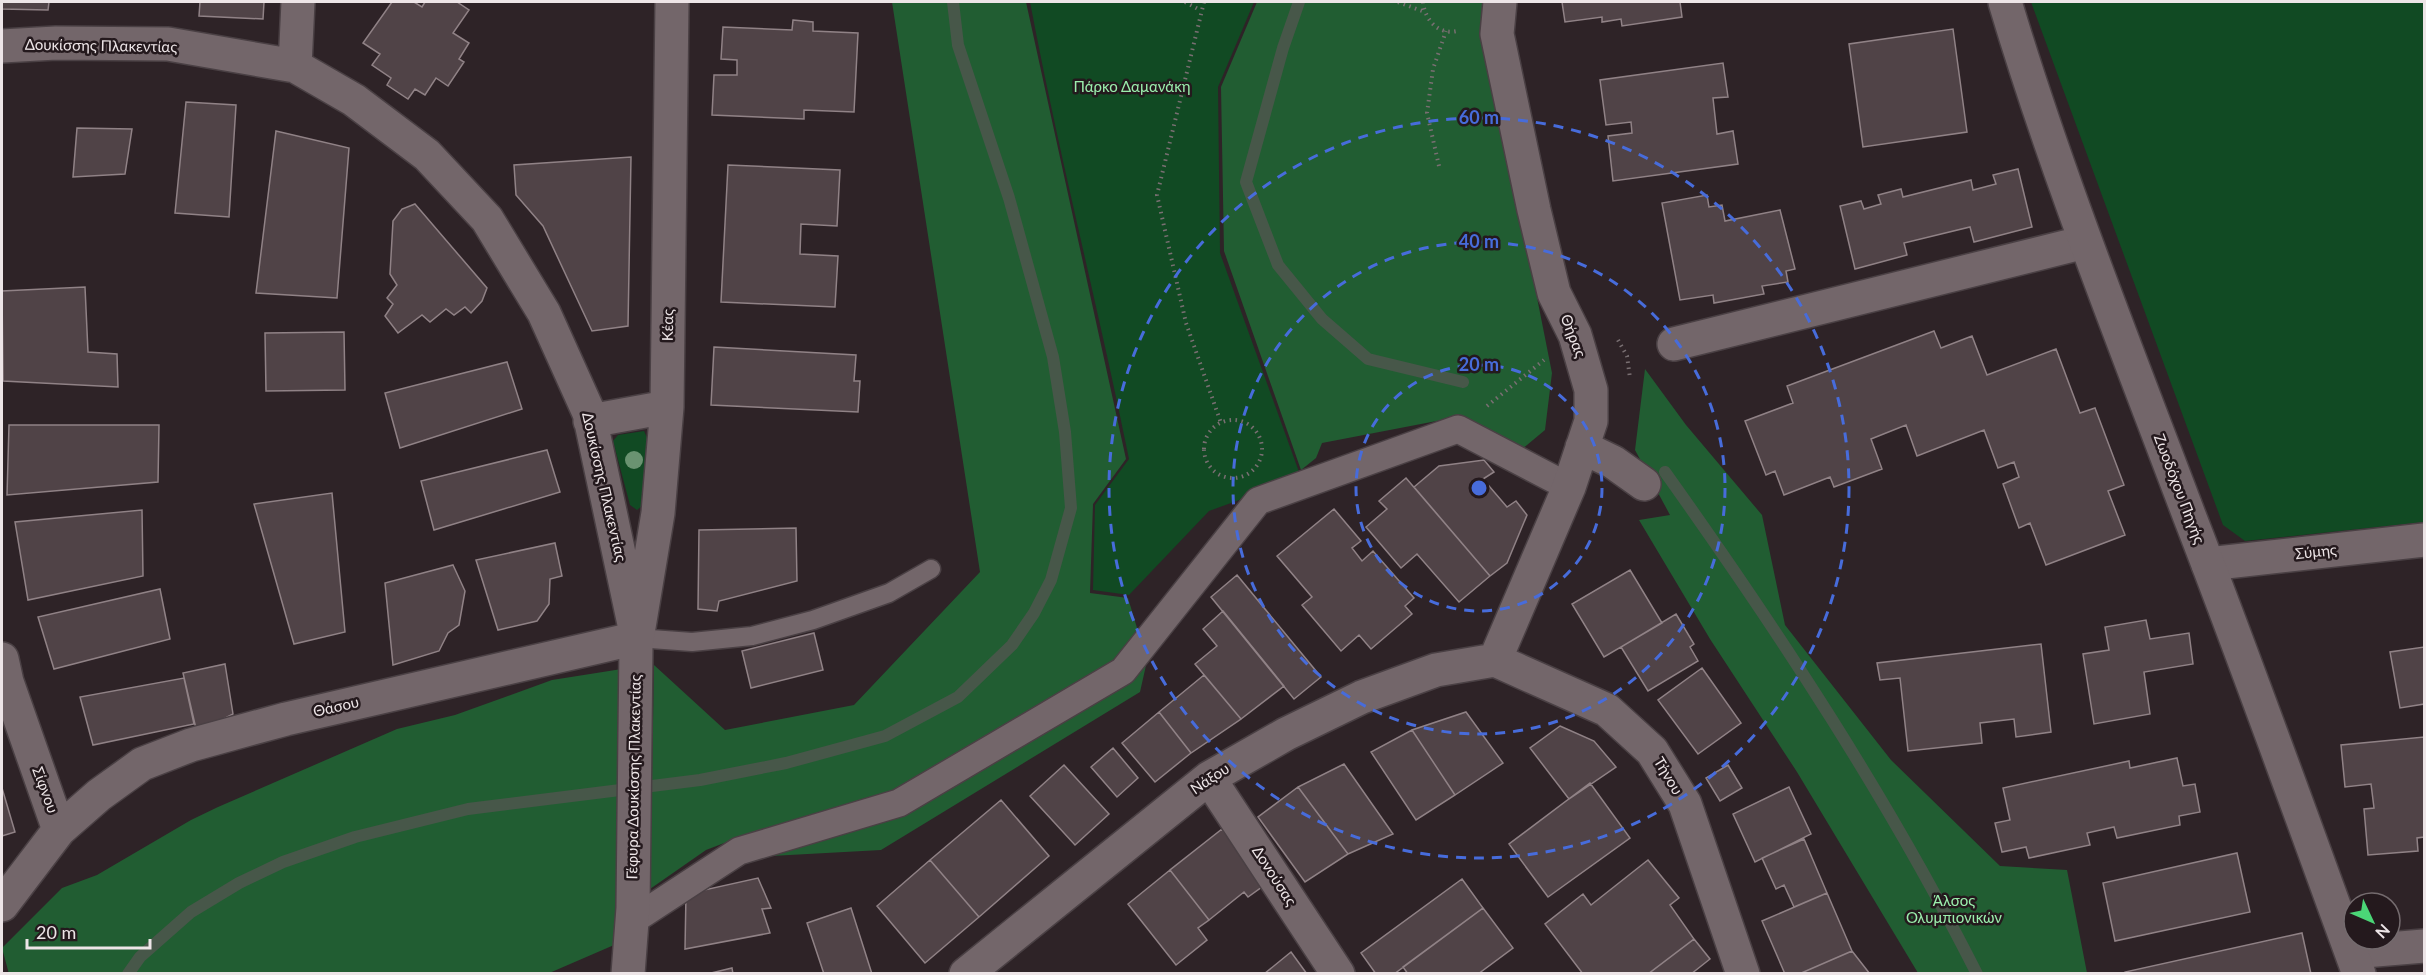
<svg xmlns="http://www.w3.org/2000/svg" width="2426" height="975" font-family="Lato,sans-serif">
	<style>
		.green { fill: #114a23 }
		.forest { fill: #215d32 }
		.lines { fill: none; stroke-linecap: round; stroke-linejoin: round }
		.stream { stroke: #475749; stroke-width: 12 }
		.building { fill: #504347; stroke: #908286; stroke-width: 1.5 }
		.service-casing { stroke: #4a4044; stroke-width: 21 }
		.pedestrian-casing { stroke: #4a4044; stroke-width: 30 }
		.minor-casing { stroke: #4a4044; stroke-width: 36 }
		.tertiary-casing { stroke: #4a4044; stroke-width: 36 }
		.path { stroke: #796f72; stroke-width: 4; stroke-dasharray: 1.5 4.5; stroke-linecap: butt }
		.service { stroke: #73666a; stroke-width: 18 }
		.pedestrian { stroke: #73666a; stroke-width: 27 }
		.minor { stroke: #73666a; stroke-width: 33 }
		.tertiary { stroke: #73666a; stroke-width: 33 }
		.tree { fill: #6a9371 }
		.ring { fill: none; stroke: #476cdb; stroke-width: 3; stroke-dasharray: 10 8 }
		.labels { text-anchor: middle; stroke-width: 5; stroke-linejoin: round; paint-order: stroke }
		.street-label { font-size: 15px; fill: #ede5e7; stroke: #24191d }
		.park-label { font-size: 15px; fill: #9befad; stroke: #24191d }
		.centre { fill: #476cdb; stroke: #24191d; stroke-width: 3 }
		.ring-label { font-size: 18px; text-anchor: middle; font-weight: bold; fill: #476cdb; stroke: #24191d; stroke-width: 5; stroke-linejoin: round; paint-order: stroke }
	</style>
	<rect width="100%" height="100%" fill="#2e2327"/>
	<path class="green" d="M1030,2H1254L1218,87L1220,253L1299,472L1253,495L1209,511L1129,595L1093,590L1095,505L1129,459C1098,306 1059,155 1030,2Z
		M2031,2H2424V522L2245,541L2223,525Z
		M644,431L649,442L642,506L637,510L630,505L613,441L618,435Z"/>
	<path class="forest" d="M892,2H1026L1126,459L1093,504L1090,593L1128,598L1147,661L1140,692L881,850L755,857L740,837L706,850L650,889L654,665L725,730L854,705L980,572Z
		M1257,2H1489L1485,36L1552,373L1545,430L1516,454L1447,419L1322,443L1316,458L1301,470L1224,251L1221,87Z
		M1645,369L1686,425L1762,515L1785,625L1891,760L2000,866L2067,870L2087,973H1918L1797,772L1710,639L1639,520L1670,515L1635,450Z
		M628,668L621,942L547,974H9L2,948L62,888L97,875L191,820L218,807L397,729L455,715L552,680Z"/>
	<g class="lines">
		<path class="stream" d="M1299,2L1283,48L1246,182L1278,265L1322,319L1368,359L1463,382
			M1665,472C1779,632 1888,798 1977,974
			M128,974L140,957L191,912L239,883L283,862L355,837L468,809L700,780L786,763L885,736L958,697L1012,645L1034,613L1051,580L1071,508L1065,432L1053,357L1009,198L958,45L953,2"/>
	</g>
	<path class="building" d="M2,2H49L48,10L2,9Z
		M200,2H264L263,19L199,16Z
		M392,2H414L422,7L425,2H457L469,10L453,33L469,43L459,59L464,62L448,86L436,78L425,95L415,89L408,99L387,85L391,78L372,65L380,54L363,43Z
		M1562,2H1680L1682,17L1622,26L1621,19L1602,22V17L1565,22Z
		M793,20L813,22V31L858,33L854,112L804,110V119L712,115L714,75H737V60L721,59L723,27L792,30Z
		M1953,29L1967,132L1863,147L1849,44Z
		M1723,63L1728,97L1713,98L1717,134L1733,131L1738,164L1613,181L1608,136L1632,133L1631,122L1606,125L1600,80Z
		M186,102L236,105L229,217L175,213Z
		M77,128L132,129L125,174L73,177Z
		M276,131L349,148L337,298L256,293Z
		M631,157L628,326L592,331L543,226L516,195L514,165Z
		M728,165L840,170L837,226L801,224L800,254L838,256L835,307L721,302Z
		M2018,169L2032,227L1974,242L1970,227L1904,243L1907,255L1855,269L1840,206L1861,201L1864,209L1881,204L1878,195L1901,189L1903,197L1971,180L1973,190L1996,184L1993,175Z
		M1707,195L1709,207L1722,205L1725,221L1780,210L1795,269L1786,271L1788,282L1762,286L1764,294L1714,303L1713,295L1680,300L1662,203Z
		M415,204L487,288L482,301L471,313L465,307L454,315L446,309L430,322L422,315L398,333L385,316L393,304L387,298L397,285L390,274L393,221L402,209Z
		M85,287L88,352L117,354L118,387L3,381L2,291Z
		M1934,331L1941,348L1972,336L1987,375L2056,349L2080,413L2095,408L2124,485L2108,491L2125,535L2046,565L2030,523L2019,528L2003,484L2019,477L2014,462L1998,468L1984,430L1917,456L1906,425L1871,439L1882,469L1834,487L1830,477L1784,495L1775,471L1766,475L1745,421L1793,403L1787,386Z
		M344,332L345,390L266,391L265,333Z
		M714,347L856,355L854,381H860L858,412L711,405Z
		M507,362L522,409L400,448L385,393Z
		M9,425H159L158,482L7,495Z
		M547,450L560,492L434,530L421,481Z
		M1484,460L1494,472L1483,479L1507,507L1516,501L1527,515L1507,563L1490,576L1414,487L1439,466Z
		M1406,478L1490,576L1459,602L1417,554L1401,568L1366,527L1387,509L1379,501Z
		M332,493L345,632L294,644L254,504Z
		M1334,509L1361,541L1352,548L1362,561L1373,551L1414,598L1405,606L1412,614L1371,649L1359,635L1341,651L1302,605L1312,597L1277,556Z
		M142,510L143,576L28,600L15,522Z
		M796,528L797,581L719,601L717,611L698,609L699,530Z
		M555,543L562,576L550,579L549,604L537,621L498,630L476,560Z
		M453,565L465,591L459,625L448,633L439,651L393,665L385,583Z
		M1630,570L1662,623L1604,657L1572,604Z
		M1237,575L1321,677L1294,699L1211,597Z
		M160,589L170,639L54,669L38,617Z
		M1223,611L1284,686L1241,719L1195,664L1217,646L1203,629Z
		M1676,614L1694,644L1690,647L1698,661L1648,691L1621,647Z
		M2146,620L2150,639L2189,633L2193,664L2144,672L2150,714L2094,724L2083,654L2109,650L2105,627Z
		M814,633L823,670L751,688L742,651Z
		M2041,644L2051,732L2016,737L2014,719L1980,723L1982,743L1908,751L1900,678L1880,680L1877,663Z
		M2424,647V704L2400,708L2390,652Z
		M225,664L233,714L197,733L183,673Z
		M1702,668L1741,723L1698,754L1658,700Z
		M1204,675L1241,719L1191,753L1159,712Z
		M184,678L194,724L93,745L80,697Z
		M1159,712L1191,753L1155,782L1122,743Z
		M1466,712L1503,763L1455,795L1412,730Z
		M1560,726L1594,741L1616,767L1569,799L1530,748Z
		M1412,730L1455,795L1416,820L1371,752Z
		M2424,737V837L2417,838L2418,851L2368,855L2364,809L2374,808L2371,784L2345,787L2341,745Z
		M1113,748L1138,778L1117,797L1091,767Z
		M2177,758L2183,786L2195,784L2200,812L2179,816L2180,825L2117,838L2114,827L2087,833L2090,845L2029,858L2026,847L2002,852L1995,823L2010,820L2003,788L2129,761L2130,768Z
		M1344,764L1393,834L1348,854L1298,787Z
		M1064,765L1109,814L1075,845L1030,796Z
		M1728,765L1742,788L1720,801L1706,778Z
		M1590,783L1630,838L1548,897L1509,844Z
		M1298,787L1348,854L1305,882L1258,817Z
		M1789,787L1811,834L1755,862L1733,814Z
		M2,788L15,832L2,836Z
		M1001,800L1049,856L979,917L930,860Z
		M1222,829L1266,884L1248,897L1244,892L1209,920L1170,870Z
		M1804,839L1827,893L1794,907L1784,885L1776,889L1762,858Z
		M2237,853L2250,912L2115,941L2103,883Z
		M930,860L979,917L925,963L877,906Z
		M1648,860L1679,898L1670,905L1694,939L1648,974H1583L1545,924L1583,894L1591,905Z
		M1170,870L1209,920L1198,928L1207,940L1176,965L1128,904Z
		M758,878L771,908L762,909L770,933L685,949L686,894Z
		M1462,879L1483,908L1394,974H1376L1361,953Z
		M1827,893L1852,951L1799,974H1785L1762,921Z
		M851,908L872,974H824L807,923Z
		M1483,908L1513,948L1478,974H1408L1403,967Z
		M2302,933L2311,974H2125V972Z
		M1694,939L1710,959L1691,974H1648Z
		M1852,951L1870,974H1799Z
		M1291,952L1307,974H1264Z
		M732,968L733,974H707Z"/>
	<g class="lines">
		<defs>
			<path id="service" d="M637,638L692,642L752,636L813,620L889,593L931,569"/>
			<path id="pedestrian" d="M632,921L739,851L899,803L1123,671L1258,501L1458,429L1569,487"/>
			<path id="minor" d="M2,46L56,43L168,44L295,66L354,100L427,155L487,219L544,313L589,413L637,638
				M295,66L298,2
				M1674,344L2085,242
				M590,421L667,407
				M1582,447L1613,462L1644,484
				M2208,564L2424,540
				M2,659L7,682L59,830
				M1495,660L1569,487L1591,421V390L1575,335L1554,293L1534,210L1497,34L1500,2
				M1495,660L1607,710L1652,751L1685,804L1743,974
				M1209,778L1338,974
				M2,905L59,830L99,795L142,764L191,745L286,719L637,638
				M2352,952L2424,946
				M628,974L633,908L636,645L658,513L667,407L672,2
				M966,974L1209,778L1286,734L1362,697L1436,670L1495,660"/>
			<path id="tertiary" d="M2005,2C2057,176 2125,345 2189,515C2248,667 2303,821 2359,974"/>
		</defs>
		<use href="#service" class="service-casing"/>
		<use href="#pedestrian" class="pedestrian-casing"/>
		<use href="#minor" class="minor-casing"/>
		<use href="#tertiary" class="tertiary-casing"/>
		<path class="path" d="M1185,2L1200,10
			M1204,2L1157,195L1186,323L1221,423
			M1398,2L1425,12
			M1423,2C1425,21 1440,37 1460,30
			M1439,166L1427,113L1433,69L1446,31
			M1618,340L1627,356L1630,378
			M1487,406L1544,360
			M1204 449a29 29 0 1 1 58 0a29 29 0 1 1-58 0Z"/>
		<use href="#service" class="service"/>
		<use href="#pedestrian" class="pedestrian"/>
		<use href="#minor" class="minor"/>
		<use href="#tertiary" class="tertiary"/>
	</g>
	<circle class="tree" cx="634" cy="460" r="9"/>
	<g class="ring">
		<circle cx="1479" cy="488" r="123"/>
		<circle cx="1479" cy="488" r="246"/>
		<circle cx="1479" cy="488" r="370"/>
	</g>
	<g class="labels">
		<g class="street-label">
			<text transform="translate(101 46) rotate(1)" y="5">Δουκίσσης Πλακεντίας</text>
			<text transform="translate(668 325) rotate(-89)" y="5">Κέας</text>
			<text transform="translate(1573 336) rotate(69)" y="5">Θήρας</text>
			<text transform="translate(604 487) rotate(77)" y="5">Δουκίσσης Πλακεντίας</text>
			<text transform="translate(2179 489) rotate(69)" y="5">Ζωοδόχου Πηγής</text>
			<text transform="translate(2316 552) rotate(-6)" y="5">Σύμης</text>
			<text transform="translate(336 707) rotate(-13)" y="5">Θάσου</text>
			<text transform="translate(1668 776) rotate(59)" y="5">Τήνου</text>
			<text transform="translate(634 777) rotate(-89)" y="5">Γέφυρα Δουκίσσης Πλακεντίας</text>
			<text transform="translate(1210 779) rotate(-34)" y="5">Νάξου</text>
			<text transform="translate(45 790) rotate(70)" y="5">Σίφνου</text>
			<text transform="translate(1274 876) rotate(57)" y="5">Δονούσας</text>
		</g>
		<g class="park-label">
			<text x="1132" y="92">Πάρκο Δαμανάκη</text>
			<text x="1954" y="906">Άλσος<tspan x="1954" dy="17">Ολυμπιονικών</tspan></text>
		</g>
	</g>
	<circle cx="1479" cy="488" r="9" class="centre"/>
	<g class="ring-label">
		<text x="1479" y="124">60 m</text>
		<text x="1479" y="248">40 m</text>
		<text x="1479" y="371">20 m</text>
	</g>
	<rect width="2426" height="975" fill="none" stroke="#ede5e7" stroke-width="6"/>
	<g transform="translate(2372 921) rotate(134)"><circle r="28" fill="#24191d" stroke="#746b6e" stroke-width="1.5"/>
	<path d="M0-4.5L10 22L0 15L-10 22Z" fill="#4bd677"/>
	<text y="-9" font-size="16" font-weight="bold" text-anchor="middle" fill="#ede5e7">N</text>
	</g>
	<path d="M27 939v9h123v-9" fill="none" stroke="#ede5e7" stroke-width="3"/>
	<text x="36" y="939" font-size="18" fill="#ede5e7" stroke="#24191d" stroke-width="4.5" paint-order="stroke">20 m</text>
</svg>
